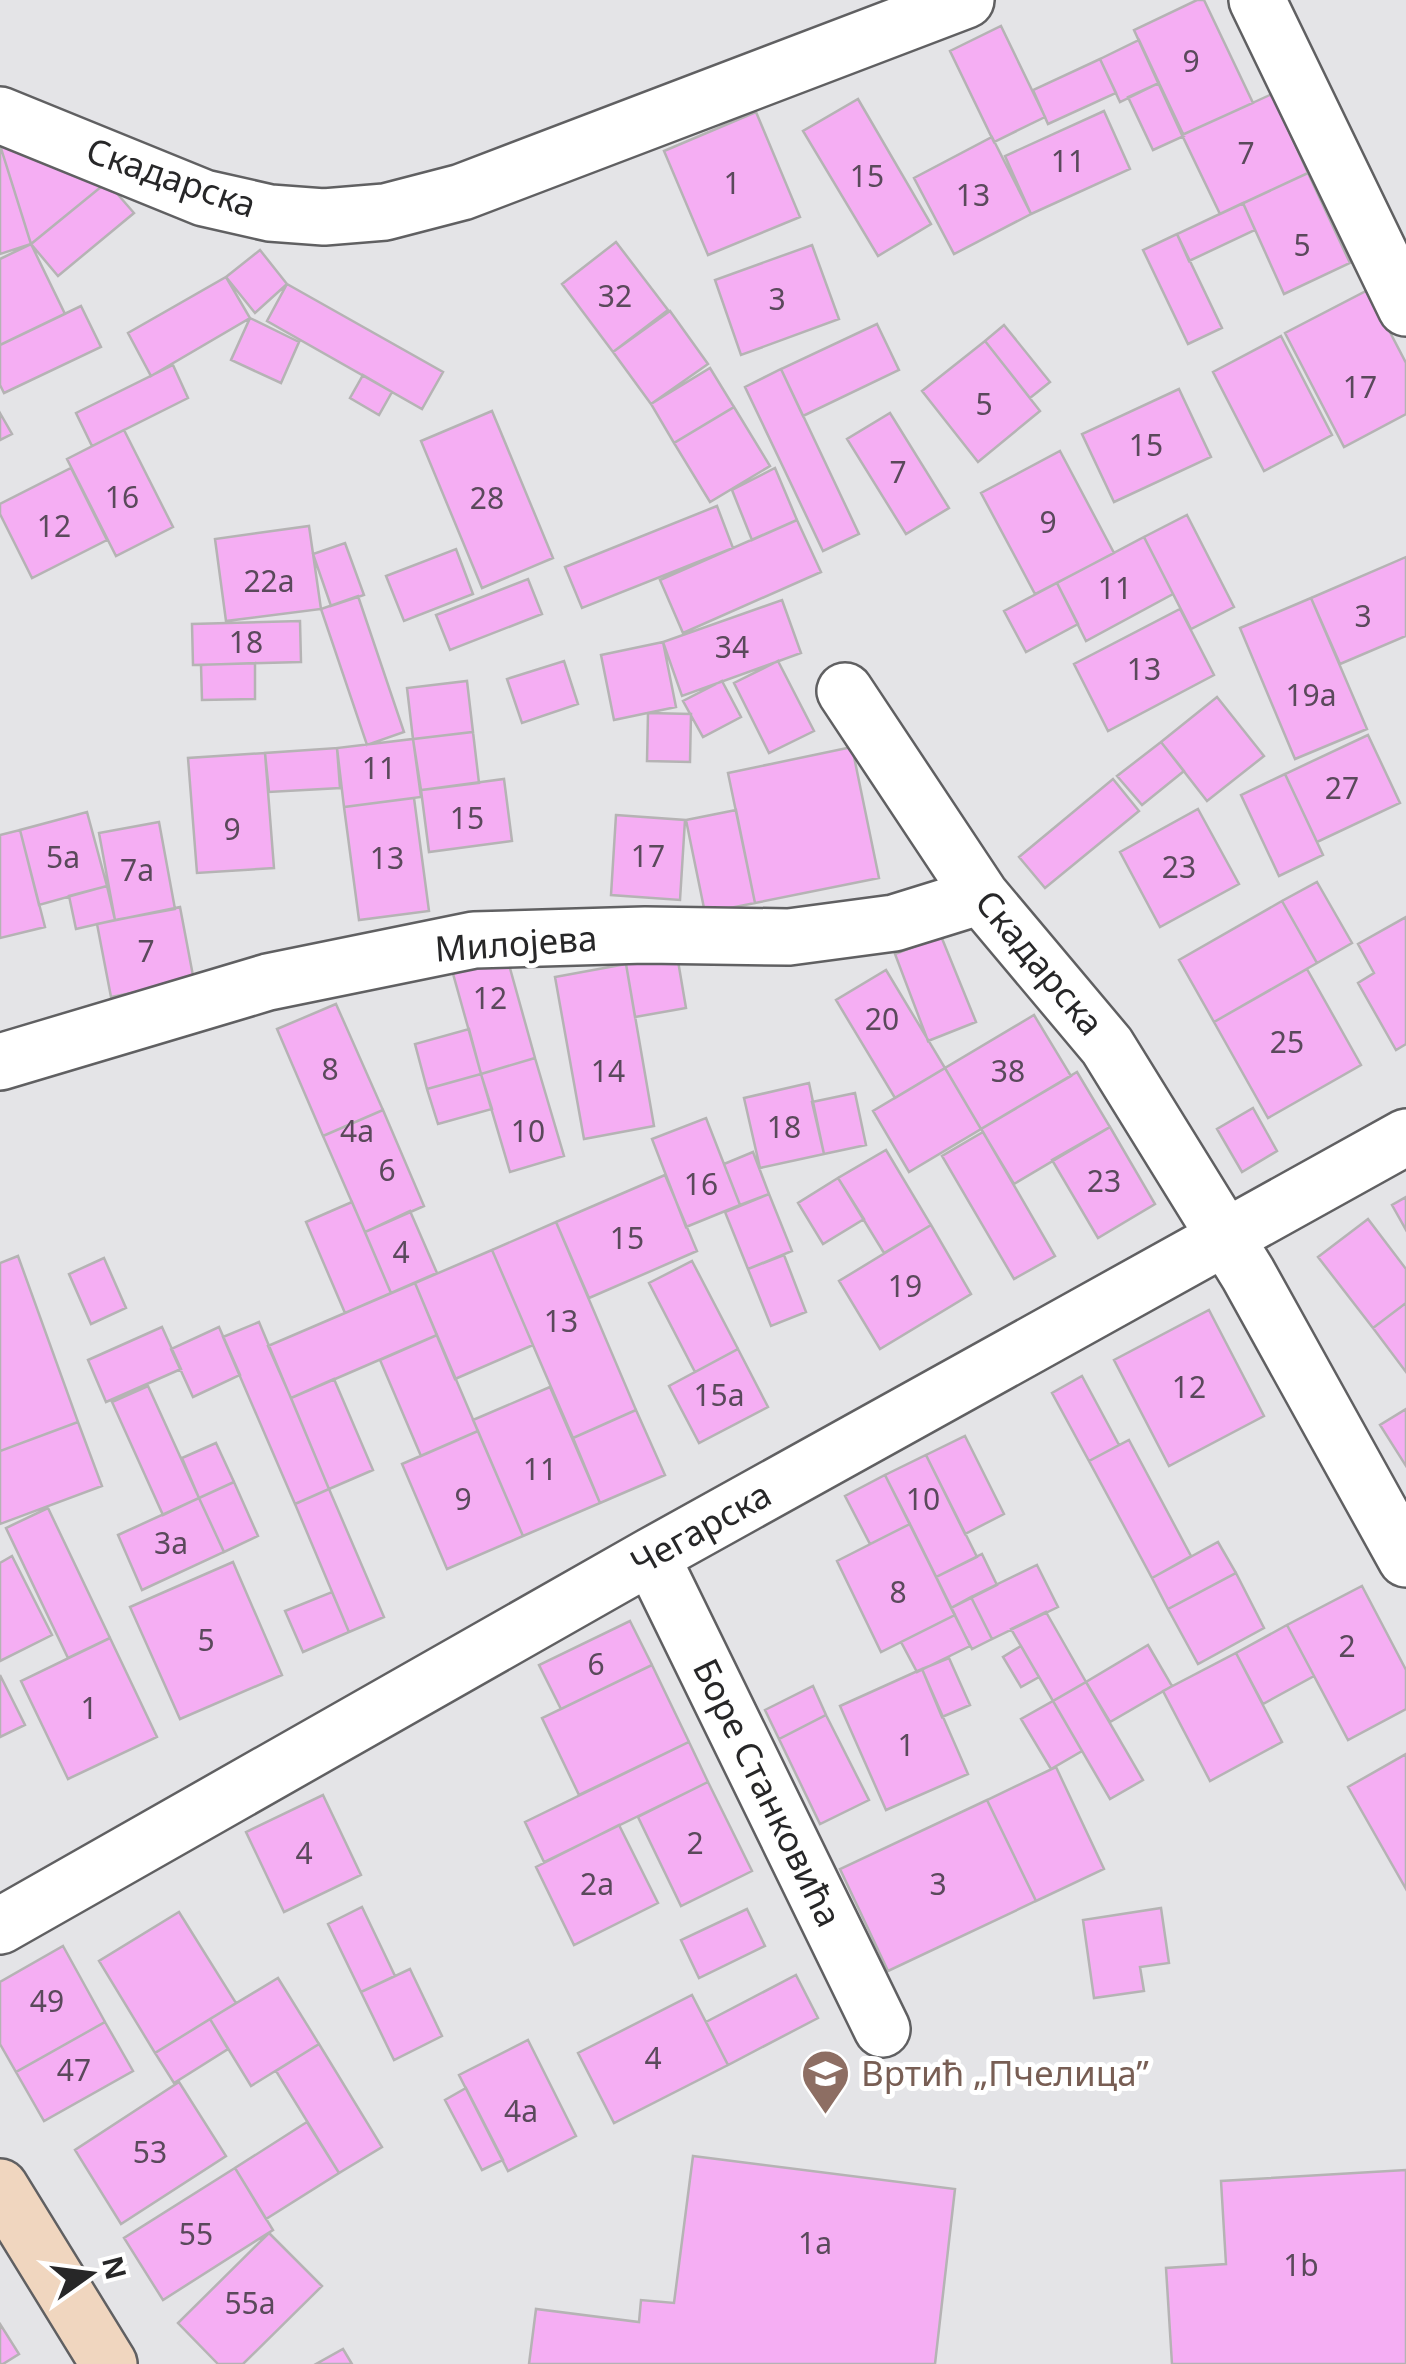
<svg xmlns="http://www.w3.org/2000/svg" width="1406" height="2364" font-family="'Noto Sans',sans-serif">
	<style>
		.building { fill: #f5aef3; stroke: #b5b3b4; stroke-width: 2.5 }
		.lines { fill: none; stroke-linecap: round; stroke-linejoin: round }
		.minor-casing { stroke: #606062; stroke-width: 60 }
		.secondary-casing { stroke: #606062; stroke-width: 60 }
		.minor { stroke: #fff; stroke-width: 55 }
		.secondary { stroke: #f0d6bf; stroke-width: 55 }
		.labels { text-anchor: middle; stroke-width: 10; stroke-linejoin: round; paint-order: stroke }
		.number-label { font-size: 30px; fill: #5a495b }
		.street-label { font-size: 35px; fill: #272728; stroke: #fff }
		.education-label { font-size: 35px; fill: #785e54; stroke: #fff; text-anchor: start }
	</style>
	<rect width="100%" height="100%" fill="#e4e4e7"/>
	<path class="building" d="M1197,0H1204L1253,103L1182,135L1134,30Z
		M1001,26L1045,117L994,142L950,51Z
		M1139,40L1159,83L1120,102L1100,59Z
		M1100,59L1116,93L1048,124L1033,90Z
		M1159,83L1184,136L1153,150L1128,97Z
		M1272,94L1308,173L1220,214L1182,135Z
		M858,99L931,224L878,256L803,131Z
		M1104,111L1130,169L1031,214L1005,156Z
		M756,112L800,217L708,255L664,151Z
		M992,137L1031,214L954,254L914,178Z
		M0,145L31,244L0,254Z
		M0,145L107,182L31,244Z
		M1308,173L1350,263L1284,294L1243,203Z
		M107,182L134,213L58,276L31,244Z
		M1243,203L1255,230L1189,261L1177,234Z
		M1177,234L1222,328L1188,344L1143,250Z
		M616,242L668,310L613,352L562,284Z
		M31,244L65,314L0,345V259Z
		M812,245L839,319L741,355L715,280Z
		M260,250L287,284L255,313L226,277Z
		M226,277L250,318L151,376L128,333Z
		M287,284L443,372L422,409L267,321Z
		M1368,290L1406,363V414L1344,447L1285,333Z
		M81,306L101,347L4,393L0,385V345Z
		M670,311L708,364L651,404L613,352Z
		M250,318L299,342L281,383L231,360Z
		M877,324L899,370L803,416L781,369Z
		M1004,325L1050,382L1030,398L985,341Z
		M1281,336L1332,435L1264,471L1213,372Z
		M985,341L1040,411L978,462L922,391Z
		M173,365L188,398L92,446L76,413Z
		M710,368L734,407L674,443L651,404Z
		M781,369L859,534L823,551L745,387Z
		M363,375L392,392L379,415L350,398Z
		M1179,389L1211,457L1114,502L1082,434Z
		M734,407L770,466L710,502L674,443Z
		M492,411L553,558L482,588L421,441Z
		M0,413L12,434L0,440Z
		M890,413L949,508L906,534L847,439Z
		M124,430L173,527L116,556L67,459Z
		M1060,451L1114,553L1035,594L981,493Z
		M71,468L107,540L32,578L0,514V504Z
		M775,468L797,520L752,540L732,490Z
		M717,506L733,548L582,608L565,567Z
		M1187,515L1234,607L1191,629L1144,537Z
		M797,520L821,572L683,633L660,580Z
		M309,526L321,609L226,621L215,539Z
		M1144,537L1173,594L1086,641L1057,583Z
		M345,543L364,595L331,606L313,554Z
		M456,549L473,594L404,621L386,576Z
		M1406,557V636L1340,664L1311,598Z
		M528,579L542,614L450,650L436,615Z
		M1057,583L1078,624L1026,652L1004,611Z
		M358,596L404,732L367,745L321,609Z
		M1311,598L1367,729L1295,759L1240,628Z
		M782,600L801,653L682,696L663,642Z
		M1180,609L1214,675L1108,731L1074,664Z
		M300,621L301,662L193,665L192,624Z
		M663,642L676,707L614,720L601,655Z
		M564,661L578,704L522,723L507,679Z
		M778,661L814,731L769,753L734,683Z
		M255,663V699L202,700L201,665Z
		M467,681L473,732L413,739L407,688Z
		M722,681L741,717L703,737L683,701Z
		M1217,697L1264,756L1207,801L1161,742Z
		M648,713L691,714L690,762L647,761Z
		M473,732L479,783L421,790L413,739Z
		M1368,735L1400,803L1317,842L1285,774Z
		M413,739L421,797L344,807L337,748Z
		M1161,742L1184,771L1142,805L1117,776Z
		M852,747L879,878L755,903L728,773Z
		M337,748L340,788L269,792L265,753Z
		M265,753L274,868L197,873L188,758Z
		M1285,774L1323,855L1279,876L1241,795Z
		M504,779L512,841L429,852L421,790Z
		M1113,779L1139,811L1045,888L1019,857Z
		M414,798L429,911L359,920L344,807Z
		M1198,809L1239,884L1160,927L1120,852Z
		M736,810L755,903L705,913L686,820Z
		M87,812L107,886L39,905L20,830Z
		M616,815L685,820L680,900L611,895Z
		M159,822L175,909L115,920L99,833Z
		M20,830L45,927L0,938V835Z
		M1317,882L1352,943L1317,963L1282,901Z
		M107,886L115,920L76,929L69,896Z
		M1282,901L1317,963L1214,1022L1179,960Z
		M180,907L194,981L111,997L97,924Z
		M1406,917V1044L1396,1050L1358,983L1374,973L1358,944Z
		M941,936L976,1022L928,1041L895,954Z
		M506,954L535,1058L481,1074L452,970Z
		M677,955L686,1008L635,1017L626,964Z
		M626,964L654,1126L584,1139L555,977Z
		M1307,969L1361,1065L1268,1118L1214,1022Z
		M886,970L945,1068L895,1098L836,1000Z
		M336,1004L383,1110L323,1136L277,1029Z
		M1034,1015L1071,1076L981,1129L945,1068Z
		M469,1029L481,1074L427,1089L415,1044Z
		M535,1058L564,1156L510,1172L481,1074Z
		M945,1068L981,1129L909,1172L873,1111Z
		M1077,1072L1110,1127L1014,1184L981,1129Z
		M481,1074L492,1109L438,1124L427,1089Z
		M809,1083L824,1154L760,1168L744,1098Z
		M855,1093L866,1145L824,1154L812,1102Z
		M1253,1108L1277,1151L1242,1172L1217,1129Z
		M383,1110L424,1206L365,1232L323,1136Z
		M706,1118L740,1205L686,1227L652,1139Z
		M1110,1127L1155,1204L1098,1238L1052,1160Z
		M983,1132L1055,1256L1014,1279L942,1156Z
		M886,1150L931,1225L884,1253L838,1178Z
		M753,1152L769,1194L740,1205L724,1164Z
		M665,1175L697,1251L589,1298L556,1222Z
		M838,1178L864,1219L823,1244L798,1203Z
		M769,1194L792,1251L748,1269L725,1212Z
		M1406,1197V1230L1392,1205Z
		M352,1202L391,1293L345,1313L306,1222Z
		M410,1211L437,1273L391,1293L365,1232Z
		M1368,1219L1406,1269V1303L1373,1328L1318,1257Z
		M556,1222L636,1410L573,1438L492,1250Z
		M931,1225L971,1294L880,1349L839,1281Z
		M492,1250L533,1345L455,1379L415,1283Z
		M784,1255L806,1312L771,1326L748,1269Z
		M18,1256L78,1422L0,1451V1263Z
		M104,1258L126,1308L91,1324L69,1274Z
		M692,1261L738,1349L695,1372L649,1283Z
		M415,1283L437,1335L291,1398L268,1346Z
		M1406,1303V1372L1373,1328Z
		M1209,1310L1264,1416L1169,1466L1114,1360Z
		M259,1322L329,1489L295,1504L223,1337Z
		M162,1327L181,1369L106,1402L88,1360Z
		M219,1327L240,1375L193,1397L171,1349Z
		M437,1335L478,1431L421,1456L380,1360Z
		M738,1349L768,1407L699,1443L669,1386Z
		M1082,1376L1119,1445L1089,1461L1052,1393Z
		M334,1379L373,1470L329,1489L291,1398Z
		M148,1386L199,1498L163,1515L112,1402Z
		M550,1387L600,1503L523,1536L473,1420Z
		M1406,1409V1466L1380,1425Z
		M636,1410L665,1475L600,1503L573,1438Z
		M78,1422L102,1486L0,1524V1451Z
		M478,1431L523,1536L447,1569L402,1464Z
		M965,1436L1004,1514L965,1534L926,1455Z
		M1129,1440L1191,1556L1152,1578L1089,1461Z
		M216,1443L234,1482L199,1498L182,1458Z
		M926,1455L977,1557L936,1577L885,1475Z
		M885,1475L910,1524L870,1544L845,1496Z
		M234,1482L258,1536L224,1552L199,1498Z
		M329,1489L384,1617L349,1632L295,1504Z
		M199,1498L224,1552L142,1590L118,1535Z
		M48,1508L110,1638L68,1658L6,1528Z
		M910,1524L955,1615L881,1652L837,1561Z
		M1218,1542L1236,1573L1168,1609L1152,1578Z
		M982,1554L997,1585L951,1608L936,1577Z
		M12,1556L52,1635L0,1661V1563Z
		M233,1562L282,1675L180,1719L130,1607Z
		M1037,1565L1058,1607L992,1639L971,1597Z
		M1236,1573L1264,1628L1198,1664L1168,1609Z
		M1362,1586L1406,1670V1709L1348,1740L1287,1625Z
		M332,1592L349,1632L303,1652L285,1611Z
		M971,1597L992,1639L972,1649L951,1608Z
		M1046,1612L1086,1682L1053,1701L1011,1629Z
		M955,1615L970,1646L917,1672L901,1642Z
		M630,1621L652,1665L561,1709L539,1665Z
		M1287,1625L1314,1676L1263,1704L1236,1653Z
		M110,1638L157,1737L68,1779L21,1681Z
		M1148,1645L1172,1686L1110,1722L1086,1682Z
		M1021,1646L1039,1677L1021,1687L1003,1657Z
		M1236,1653L1282,1742L1210,1781L1163,1691Z
		M949,1658L970,1705L942,1717L922,1669Z
		M652,1665L689,1742L579,1795L542,1718Z
		M922,1669L968,1774L886,1810L840,1706Z
		M0,1675L25,1725L0,1737Z
		M1086,1682L1143,1780L1110,1799L1053,1701Z
		M813,1686L826,1715L779,1739L765,1710Z
		M1053,1701L1082,1751L1051,1769L1021,1719Z
		M826,1715L869,1800L820,1824L779,1739Z
		M689,1742L708,1782L544,1862L525,1822Z
		M1406,1754V1889L1348,1787Z
		M1056,1767L1104,1869L1036,1901L987,1800Z
		M708,1782L752,1871L681,1906L638,1817Z
		M323,1795L361,1875L284,1912L246,1832Z
		M987,1800L1036,1901L888,1971L840,1869Z
		M619,1825L658,1903L574,1945L536,1867Z
		M362,1907L395,1976L361,1992L328,1924Z
		M1161,1908L1169,1963L1140,1967L1144,1991L1094,1998L1083,1920Z
		M747,1909L765,1946L699,1978L681,1940Z
		M179,1912L236,2003L155,2053L99,1961Z
		M63,1946L105,2022L16,2072L0,2044V1982Z
		M410,1969L442,2036L394,2060L361,1992Z
		M796,1975L818,2018L728,2065L706,2022Z
		M278,1978L319,2044L251,2086L210,2019Z
		M692,1995L728,2065L614,2123L578,2053Z
		M210,2019L228,2049L174,2083L155,2053Z
		M105,2022L133,2071L44,2121L16,2072Z
		M528,2040L576,2136L508,2171L459,2075Z
		M319,2044L382,2147L339,2173L276,2071Z
		M179,2082L226,2156L121,2224L75,2150Z
		M466,2088L503,2160L482,2170L445,2100Z
		M307,2122L339,2173L266,2219L235,2168Z
		M693,2156L955,2189L935,2364H529L536,2309L639,2322L641,2300L674,2303Z
		M235,2168L273,2230L163,2300L124,2238Z
		M1406,2170V2364H1172L1166,2268L1226,2264L1221,2181Z
		M269,2233L322,2286L243,2364H218L178,2323Z
		M0,2324L19,2354L3,2364H0Z
		M343,2349L352,2364H316Z"/>
	<g class="lines">
		<defs>
			<path id="minor" d="M1257,0L1406,308
				M0,115L204,198L270,213L324,217L385,212L462,192L966,0
				M845,691L981,896L1107,1046L1248,1274L1406,1559
				M0,1062L268,982L474,940L645,935L789,937L894,923L981,896
				M651,1556L882,2029
				M0,1926L651,1556L1406,1137"/>
			<path id="secondary" d="M0,2187L109,2364"/>
		</defs>
		<use href="#minor" class="minor-casing"/>
		<use href="#secondary" class="secondary-casing"/>
		<use href="#minor" class="minor"/>
		<use href="#secondary" class="secondary"/>
	</g>
	<defs>
		<symbol id="school-pin" viewBox="-11 -11 22 30"><path d="M0 17L-7.5 6A9.5 9.5 0 1 1 7.5 6Z" fill="#8d6e63" stroke="#fff"/><path d="M0-5L7-2L0 1L-7-2ZM-4 1L0 2.5L4 1V4Q0 6-4 4Z" fill="#fff"/></symbol>
	</defs>
	<g fill-rule="evenodd">
		<use href="#school-pin" x="798" y="2046" width="55" height="75"/>
	</g>
	<g class="labels">
		<g class="number-label">
			<text x="1191" y="72">9</text>
			<text x="1246" y="164">7</text>
			<text x="1068" y="172">11</text>
			<text x="867" y="187">15</text>
			<text x="732" y="194">1</text>
			<text x="973" y="206">13</text>
			<text x="1302" y="256">5</text>
			<text x="615" y="307">32</text>
			<text x="777" y="310">3</text>
			<text x="1360" y="398">17</text>
			<text x="984" y="415">5</text>
			<text x="1146" y="456">15</text>
			<text x="898" y="483">7</text>
			<text x="122" y="508">16</text>
			<text x="487" y="509">28</text>
			<text x="1048" y="533">9</text>
			<text x="54" y="537">12</text>
			<text x="269" y="592">22a</text>
			<text x="1115" y="599">11</text>
			<text x="1363" y="627">3</text>
			<text x="246" y="653">18</text>
			<text x="732" y="658">34</text>
			<text x="1144" y="680">13</text>
			<text x="1311" y="706">19a</text>
			<text x="379" y="779">11</text>
			<text x="1342" y="799">27</text>
			<text x="467" y="829">15</text>
			<text x="232" y="840">9</text>
			<text x="648" y="867">17</text>
			<text x="63" y="868">5a</text>
			<text x="387" y="869">13</text>
			<text x="1179" y="878">23</text>
			<text x="137" y="881">7a</text>
			<text x="146" y="962">7</text>
			<text x="490" y="1009">12</text>
			<text x="882" y="1030">20</text>
			<text x="1287" y="1053">25</text>
			<text x="330" y="1080">8</text>
			<text x="608" y="1082">14</text>
			<text x="1008" y="1082">38</text>
			<text x="784" y="1138">18</text>
			<text x="357" y="1142">4a</text>
			<text x="528" y="1142">10</text>
			<text x="387" y="1181">6</text>
			<text x="1104" y="1192">23</text>
			<text x="701" y="1195">16</text>
			<text x="627" y="1249">15</text>
			<text x="401" y="1263">4</text>
			<text x="905" y="1297">19</text>
			<text x="561" y="1332">13</text>
			<text x="1189" y="1398">12</text>
			<text x="719" y="1406">15a</text>
			<text x="540" y="1480">11</text>
			<text x="463" y="1510">9</text>
			<text x="923" y="1510">10</text>
			<text x="171" y="1554">3a</text>
			<text x="898" y="1603">8</text>
			<text x="206" y="1651">5</text>
			<text x="1347" y="1657">2</text>
			<text x="596" y="1675">6</text>
			<text x="89" y="1719">1</text>
			<text x="906" y="1756">1</text>
			<text x="695" y="1854">2</text>
			<text x="304" y="1864">4</text>
			<text x="597" y="1895">2a</text>
			<text x="938" y="1895">3</text>
			<text x="47" y="2012">49</text>
			<text x="653" y="2069">4</text>
			<text x="74" y="2081">47</text>
			<text x="521" y="2122">4a</text>
			<text x="150" y="2163">53</text>
			<text x="196" y="2245">55</text>
			<text x="815" y="2254">1a</text>
			<text x="1301" y="2276">1b</text>
			<text x="250" y="2314">55a</text>
		</g>
		<g class="street-label">
			<text transform="translate(171 178) rotate(19)" y="12">Скадарска</text>
			<text transform="translate(516 944) rotate(-4)" y="12">Милојева</text>
			<text transform="translate(1039 963) rotate(50)" y="12">Скадарска</text>
			<text transform="translate(701 1529) rotate(-29)" y="12">Чегарска</text>
			<text transform="translate(767 1793) rotate(64)" y="12">Боре Станковића</text>
		</g>
		<g class="education-label">
			<text x="861" y="2086">Вртић „Пчелица”</text>
		</g>
	</g>
	<g transform="translate(90 2274) rotate(76)" stroke="#ffffff" stroke-width="8" paint-order="stroke">
	<path d="M0-8L18 38L0 25L-18 38Z" fill="#272728"/>
	<text y="-15" font-size="28" font-weight="bold" text-anchor="middle" fill="#272728">N</text>
	</g>
</svg>
